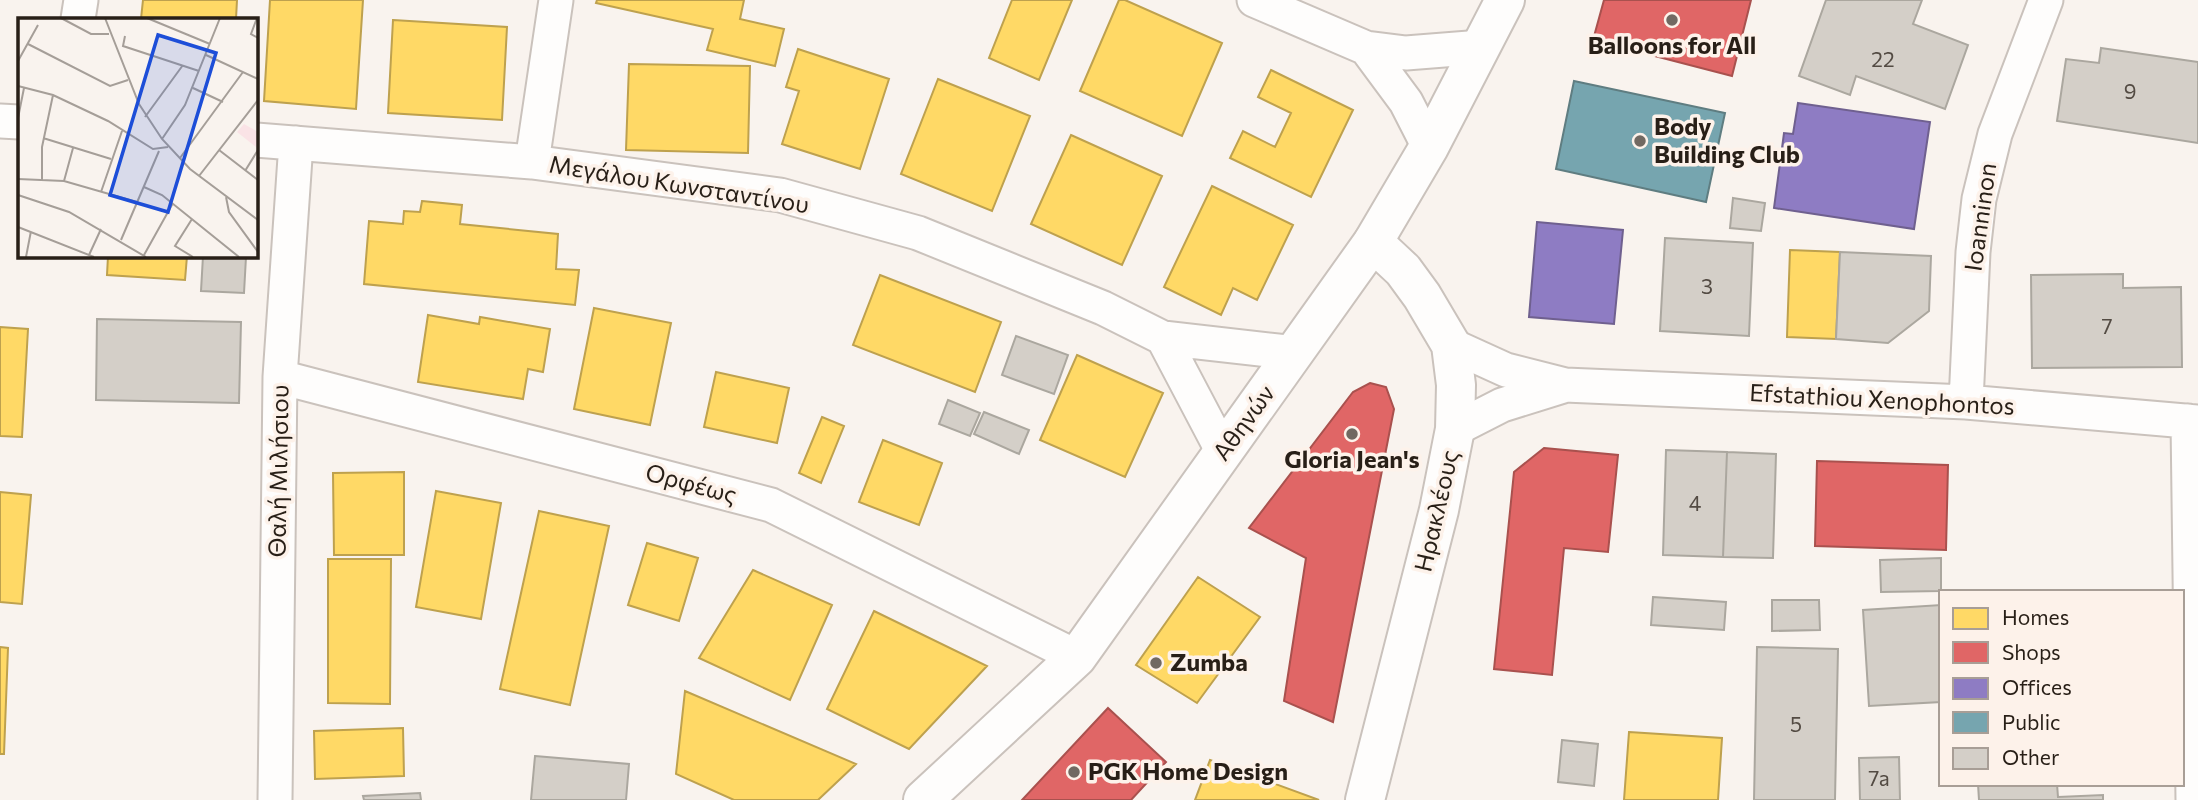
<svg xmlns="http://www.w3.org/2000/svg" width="2198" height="800" font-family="Commissioner,sans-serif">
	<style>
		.homes { fill: #ffd966; stroke: #bea14e; stroke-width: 2 }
		.shops { fill: #e06666; stroke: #a9514e; stroke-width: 2 }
		.offices { fill: #8e7cc3; stroke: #6f608f; stroke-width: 2 }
		.public { fill: #76a5af; stroke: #5f7d81; stroke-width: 2 }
		.building { fill: #d4cfc8; stroke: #aba79f; stroke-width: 2 }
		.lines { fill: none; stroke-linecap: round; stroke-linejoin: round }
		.minor-casing { stroke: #cac2bc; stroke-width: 37 }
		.tertiary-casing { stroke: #cac2bc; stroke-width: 42 }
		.secondary-casing { stroke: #cac2bc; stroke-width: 42 }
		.minor { stroke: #fefdfc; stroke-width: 33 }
		.tertiary { stroke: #fefdfc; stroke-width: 38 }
		.secondary { stroke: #fefdfc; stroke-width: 38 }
		.poi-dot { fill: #716962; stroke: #fdf2ea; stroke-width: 2.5 }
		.labels { text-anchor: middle; stroke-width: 7; stroke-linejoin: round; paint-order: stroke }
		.number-label { font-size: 21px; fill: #534b43 }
		.poi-label { font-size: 24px; font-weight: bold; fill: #281f17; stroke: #fdf2ea; text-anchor: start }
		.street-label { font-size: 24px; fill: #281f17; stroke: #fdf2ea }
		.inset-road { fill: none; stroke: #a59e98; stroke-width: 2 }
		.view { fill: #1d4ed8; fill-opacity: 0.15; stroke: #1d4ed8; stroke-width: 3.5 }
		.inset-edge { fill: none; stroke: #281f17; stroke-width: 3.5 }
	</style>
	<rect width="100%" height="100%" fill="#f9f3ee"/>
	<path class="homes" d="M143,0H237L236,19H141Z
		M270,0H363L356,109L264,101Z
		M597,0H744L740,19L784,29L775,66L707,50L713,29L596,3Z
		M1012,0H1072L1039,80L989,58Z
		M1119,0H1125L1222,43L1182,136L1080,91Z
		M393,20L507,27L502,120L388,113Z
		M798,49L889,79L860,169L782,144L799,91L786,87Z
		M629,64L750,66L748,153L626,150Z
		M1271,70L1353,110L1311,197L1230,158L1243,131L1275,147L1291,113L1258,97Z
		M938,79L1030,116L992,211L901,174Z
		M1071,135L1162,176L1122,265L1031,224Z
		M1212,186L1293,225L1257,300L1233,288L1221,315L1164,287Z
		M422,201L462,205L460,224L558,234L556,269L579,270L575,305L364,284L369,221L403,224L404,211L420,212Z
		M1790,250L1840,252L1836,339L1787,337Z
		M108,256H187L185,280L107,275Z
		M880,275L1001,322L975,392L853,345Z
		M594,308L671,323L650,425L574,409Z
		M428,315L479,324L480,317L550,329L543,372L528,369L523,399L418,382Z
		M0,327L28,329L22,437L0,436Z
		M1077,355L1163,393L1125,477L1040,440Z
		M716,372L789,388L777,443L704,427Z
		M822,417L844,426L821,483L799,473Z
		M883,440L942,463L919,525L859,502Z
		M404,472V555H334L333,473Z
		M436,491L501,503L481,619L416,607Z
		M0,492L31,495L22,604L0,602Z
		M539,511L609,526L570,705L500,689Z
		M647,543L698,558L679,621L628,605Z
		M328,559H391L390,704L328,703Z
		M753,570L832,605L790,700L699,658Z
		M1198,577L1260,617L1197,703L1136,665Z
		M874,611L987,666L909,749L827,709Z
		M0,647L8,648L4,754H0Z
		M685,691L856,764L818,800H734L676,774Z
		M403,728L404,776L315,779L314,731Z
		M1629,732L1722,738L1718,800H1624Z
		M1210,760L1319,800H1195Z"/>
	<path class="shops" d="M1604,0H1751L1732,76L1593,40Z
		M1370,383L1386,387L1394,409L1333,722L1284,701L1306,558L1249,528L1353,392Z
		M1544,448L1618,455L1608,552L1564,548L1552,675L1494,669L1514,472Z
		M1817,461L1948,465L1946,550L1815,546Z
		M1108,708L1166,762L1131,800H1022Z"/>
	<path class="offices" d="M1798,103L1930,122L1914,229L1774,208L1784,133L1793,134Z
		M1537,222L1623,230L1614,324L1529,317Z"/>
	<path class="public" d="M1574,81L1725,113L1706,202L1556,169Z"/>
	<path class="building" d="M1826,0H1922L1913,24L1968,45L1945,109L1856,76L1850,95L1799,76Z
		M2101,48L2198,62V143L2057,121L2066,59L2099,63Z
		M1733,198L1765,203L1761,231L1730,228Z
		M1665,238L1753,243L1749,336L1660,331Z
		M1840,252L1931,256L1929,311L1888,343L1836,339Z
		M203,256L246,257L244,293L201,291Z
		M2123,274V288L2181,287L2182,367L2032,368L2031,275Z
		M97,319L241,322L239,403L96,400Z
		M1016,336L1068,355L1054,394L1002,375Z
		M948,400L980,413L970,436L939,424Z
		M984,412L1029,430L1019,454L974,434Z
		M1666,450L1727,452L1723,557L1663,555Z
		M1727,452L1776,454L1773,558L1723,557Z
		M1941,558V591L1881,592L1880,560Z
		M1653,597L1726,602L1724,630L1651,625Z
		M1772,600H1819L1820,630L1772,631Z
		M1941,605V702L1869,706L1863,610Z
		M1757,647L1838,649L1835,800H1754Z
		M1562,740L1598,744L1594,786L1558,782Z
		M535,756L629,764L626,800H531Z
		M1899,757L1900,800H1860L1859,758Z
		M1978,784H2057L2058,797L2103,795V800H1979Z
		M420,793L421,800H364L363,796Z"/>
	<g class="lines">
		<defs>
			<path id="minor" d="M1254,0L1366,48L1406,53L1482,47
				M78,19L81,0
				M1366,48L1406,102L1429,147
				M0,121L19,122
				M256,140L532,162L780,195L918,233L1103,308L1163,338L1296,353
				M532,162L556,0
				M1163,338L1223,452
				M1451,345L1506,370L1565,385L1966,402L2198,422
				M280,377L771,505L1077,657
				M1966,402L1973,252L1979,199L1995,134L2046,0
				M2188,421L2193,800
				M1455,429L1502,405L1563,386
				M275,800L280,377L296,143"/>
			<path id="tertiary" d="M1365,800L1439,510L1455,429L1456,385L1451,345L1422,296L1403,270L1373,242"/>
			<path id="secondary" d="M923,800L1077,657L1373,242L1429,147L1505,0"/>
		</defs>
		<use href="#minor" class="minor-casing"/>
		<use href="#tertiary" class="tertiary-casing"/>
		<use href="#secondary" class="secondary-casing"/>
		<use href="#minor" class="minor"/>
		<use href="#tertiary" class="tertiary"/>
		<use href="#secondary" class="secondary"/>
	</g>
	<g class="poi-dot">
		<circle cx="1672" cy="20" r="7"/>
		<circle cx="1640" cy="141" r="7"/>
		<circle cx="1352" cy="434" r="7"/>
		<circle cx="1156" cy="663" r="7"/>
		<circle cx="1074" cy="772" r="7"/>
	</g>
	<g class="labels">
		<g class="number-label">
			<text x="1883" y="67">22</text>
			<text x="2130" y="99">9</text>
			<text x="1707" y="294">3</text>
			<text x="2107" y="334">7</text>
			<text x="1695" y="511">4</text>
			<text x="1796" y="732">5</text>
			<text x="1879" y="786">7a</text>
		</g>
		<g class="poi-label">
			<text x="1672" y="54" text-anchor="middle">Balloons for All</text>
			<text x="1654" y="135">Body<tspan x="1654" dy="28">Building Club</tspan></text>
			<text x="1352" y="468" text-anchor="middle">Gloria Jean's</text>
			<text x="1170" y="671">Zumba</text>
			<text x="1088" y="780">PGK Home Design</text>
		</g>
		<g class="street-label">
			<text transform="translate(679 185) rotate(9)" y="8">Μεγάλου Κωνσταντίνου</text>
			<text transform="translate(1981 217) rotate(-82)" y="8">Ioanninon</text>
			<text transform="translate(1882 400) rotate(3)" y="8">Efstathiou Xenophontos</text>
			<text transform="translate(1244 423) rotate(-54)" y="8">Αθηνών</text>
			<text transform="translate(279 471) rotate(-89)" y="8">Θαλή Μιλήσιου</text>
			<text transform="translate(691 484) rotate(15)" y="8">Ορφέως</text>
			<text transform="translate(1437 511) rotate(-77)" y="8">Ηρακλέους</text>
		</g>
	</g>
	<g transform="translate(18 18)">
		<rect width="240" height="240" fill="#f9f3ee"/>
		<path d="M226,106L240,114L238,129L219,114Z" fill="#fae3e6"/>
		<path class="inset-road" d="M43,0L73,16H91M87,0L121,86L144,121L172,151L240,202M129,0L192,26M239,0L233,16L240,20M107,18L105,28L181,53M10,26L92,68L110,62M188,37L240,61M0,43L20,7M0,68L35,77L90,103L135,131L150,129M175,70L205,84M127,99L165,47M0,100L6,70M25,120L93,141M144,121L167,87L202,0M201,132L240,162M162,140L225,54M227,153L240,132M181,158L240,82M0,161L46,163L119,184M24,162V129L35,77M46,163L55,130M126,169L144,177L221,239M83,174L104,113M0,177L51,194L128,239M208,179L211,194L240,234M174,201L157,228L175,239M0,209L76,239M103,222L141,133M71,237L83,211M126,237L155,185M8,239L13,213"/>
		<path class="view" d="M140,17L198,35L150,194L92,177Z"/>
		<rect width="240" height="240" class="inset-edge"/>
	</g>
	<rect x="1939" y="590" width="245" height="196" fill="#fdf2ea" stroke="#a89e96" stroke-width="2"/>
	<rect x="1953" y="608" width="35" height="21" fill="#ffd966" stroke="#a89e96" stroke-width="2"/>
	<text x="2002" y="625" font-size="21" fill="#281f17">Homes</text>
	<rect x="1953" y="642" width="35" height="21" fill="#e06666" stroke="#a89e96" stroke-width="2"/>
	<text x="2002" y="660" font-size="21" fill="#281f17">Shops</text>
	<rect x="1953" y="678" width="35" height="21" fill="#8e7cc3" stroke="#a89e96" stroke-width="2"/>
	<text x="2002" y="695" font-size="21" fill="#281f17">Offices</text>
	<rect x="1953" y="712" width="35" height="21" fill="#76a5af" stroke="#a89e96" stroke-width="2"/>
	<text x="2002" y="730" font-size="21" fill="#281f17">Public</text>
	<rect x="1953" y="748" width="35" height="21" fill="#d4cfc8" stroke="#a89e96" stroke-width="2"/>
	<text x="2002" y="765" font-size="21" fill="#281f17">Other</text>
</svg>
